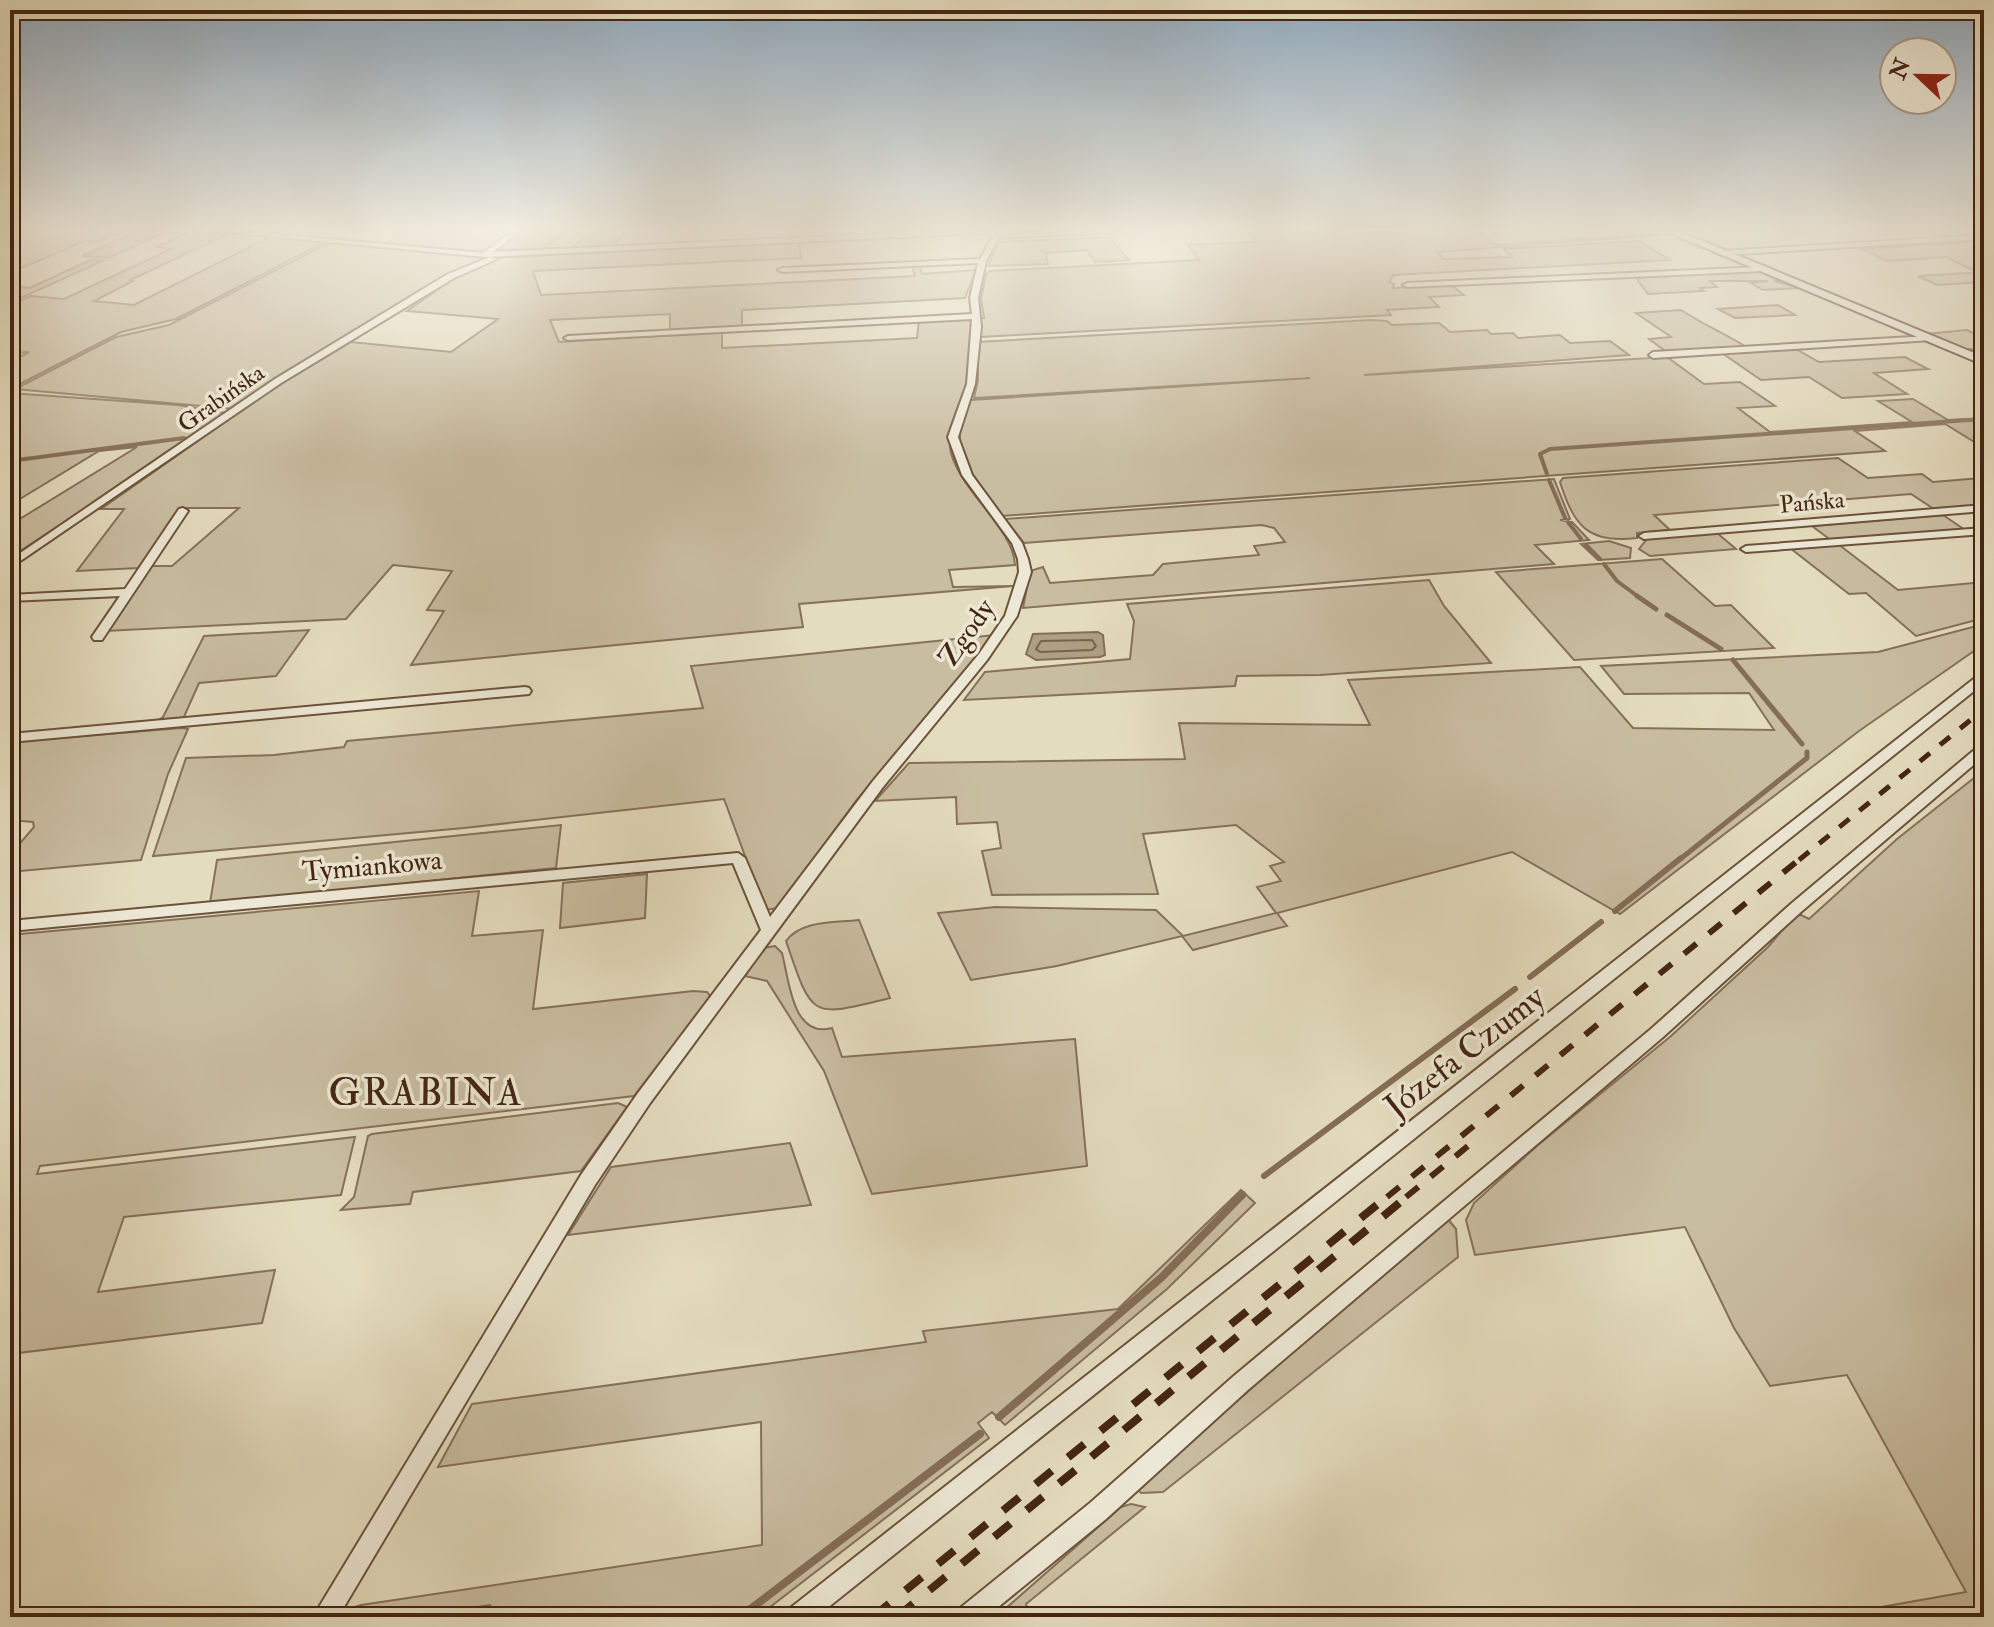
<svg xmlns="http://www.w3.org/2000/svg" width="1994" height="1627" font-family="'IM FELL Double Pica',serif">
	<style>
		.green { fill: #c9bda1; stroke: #867159; stroke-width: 2 }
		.water { fill: #ae9e83; stroke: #846e55; stroke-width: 2 }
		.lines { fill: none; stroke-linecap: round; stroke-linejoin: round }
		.shore { stroke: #79624a; stroke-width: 2 }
		.stream-far3 { stroke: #846e55; stroke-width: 4 }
		.stream-far2 { stroke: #846e55; stroke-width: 5 }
		.stream-far1 { stroke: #846e55; stroke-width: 6 }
		.stream { stroke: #846e55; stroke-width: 8 }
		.street-casing { stroke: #6c533c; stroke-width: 4 }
		.secondary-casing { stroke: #442511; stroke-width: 4 }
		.street { fill: #ede8d5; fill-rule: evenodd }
		.secondary { fill: #ede8d5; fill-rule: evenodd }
		.rail-far2 { stroke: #442511; stroke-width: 5; stroke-dasharray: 13 13; stroke-linecap: butt }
		.rail-far1 { stroke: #442511; stroke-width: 6; stroke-dasharray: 16 16; stroke-linecap: butt }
		.rail { stroke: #442511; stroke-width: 8; stroke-dasharray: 21 21; stroke-linecap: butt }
		.labels { text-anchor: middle; stroke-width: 7; stroke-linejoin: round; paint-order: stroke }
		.far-street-label { font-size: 24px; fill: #442511; stroke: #ede8d5 }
		.street-label { font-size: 28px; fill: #442511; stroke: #ede8d5 }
		.near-street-label { font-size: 34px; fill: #442511; stroke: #ede8d5 }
		.near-quarter-label { font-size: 38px; letter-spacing: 2px; fill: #442511; stroke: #ede8d5 }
	</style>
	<rect width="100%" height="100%" fill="#e4dcbe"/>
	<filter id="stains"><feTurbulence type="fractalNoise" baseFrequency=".0025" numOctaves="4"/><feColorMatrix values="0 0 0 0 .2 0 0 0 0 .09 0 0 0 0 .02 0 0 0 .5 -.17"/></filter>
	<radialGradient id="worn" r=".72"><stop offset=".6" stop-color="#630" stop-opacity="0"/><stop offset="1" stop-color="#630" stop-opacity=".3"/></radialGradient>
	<path class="green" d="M26,231H122L99,241H84L10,273V237Z
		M138,231H167L108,258L82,256Z
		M191,231L228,234L130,280L133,281L94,301L134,305L272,236L325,242L176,319L121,332L10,389V362L29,352L10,353V305L31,296L64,299L171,249L157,247Z
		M406,231H513L487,249L477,251L385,244Z
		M521,231H567L542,250H496Z
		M602,231H629L611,246L571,248L588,235Z
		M1008,231H1166L997,239Z
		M1249,231H1478L1497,245L1667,233L1671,234L1438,252L1443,259L1512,257L1504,249L1638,241L1670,260L1394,275L1389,282L1394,284L1393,288L1451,285L1464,295L1429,297L1439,307L1387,310L1391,315L979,337L980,318H984L981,299L986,274L990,271L1199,260L1188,245L1257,242Z
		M1109,237L1129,260L1095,262L1087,250L1045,253L1048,264L988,266L998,242Z
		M333,241L492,256L448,276L234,409L15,389L116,337L169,325Z
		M799,241L801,258L533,271L541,295L915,276L912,265H919L922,274L976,270L965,298L742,310V327L670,331V314L550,320L559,342L722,332V348L917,338L919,320L971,317L974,320C972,340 973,363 968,382C960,407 945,426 951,453C962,493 1013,528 1015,565L949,570L953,587L1013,586L799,604L803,627L411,665L444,611L427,610L452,571L393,565L346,619L106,631L151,566H172L239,508H181L139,568L77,571L124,509H101L272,389L351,342L451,352L498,319L407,311L468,269L504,256Z
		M1984,241V269L1973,270L1946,257L1887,261L1862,249Z
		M90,260L102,261L10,303V286L30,288Z
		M1759,271L1780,280L1774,281L1800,288L1763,290L1751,283L1768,281H1710L1717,287L1700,288L1704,291L1648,294L1636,278Z
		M1984,272V282L1937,285L1918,276Z
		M1778,305L1795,315L1735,318L1718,309Z
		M1681,310C1704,325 1726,334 1748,348L1668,353L1649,339L1671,337L1636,313Z
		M1371,320L1387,321L1392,325L1439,323L1450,332L1487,330L1491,334L1513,333L1518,338L1560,335L1570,343L1610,341L1629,355L1364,375L1667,357L1704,384L1740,382L1775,406L1738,408L1770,432L1912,422L1878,401L1913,399L1948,420L1984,418V442L1976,443L1945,424L1855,431L1885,451L1002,516C985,494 957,461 960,431C961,421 967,410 970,400L1310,378L974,398L978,380V342Z
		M1967,330L1984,339V349H1963L1925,334Z
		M1796,349L1819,362L1905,357L1928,369L1874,373L1907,394L1842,398L1809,377L1761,380L1722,353Z
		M10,393L178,405L227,413L10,563V525L137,447L99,451L10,505Z
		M1838,458L1868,478L1922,474L1933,482L1981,478L1984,480V505L1934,509L1911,494L1654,515L1670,530L1637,533V538C1588,544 1574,526 1560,482L1563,478Z
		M1554,479L1570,519L1560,520L1572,522L1589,540L1535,545L1554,564L1023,608L1030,571L1043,567L1050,583L1153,575L1163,564L1259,555L1254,546L1285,542L1274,528L1262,525L1024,543L1005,519Z
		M1943,515L1965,530L1832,541L1812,526Z
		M1717,533L1736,549L1650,556L1639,549L1647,539Z
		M1609,541L1631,548L1630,558L1598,560L1581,544Z
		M1838,544L1898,590L1984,582V618L1916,636L1866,593L1849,594L1790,548Z
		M1662,559L1715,606L1731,605L1774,648L1574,660L1496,572Z
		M1429,580L1444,606L1491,663L1320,675L1237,676L1235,686L964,700L985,672L1130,659L1134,621L1127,604Z
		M1984,624V644L1859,731L1620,914L1512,852L1277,913L1287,926L1193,950L1182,936L1057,966L971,980L938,913L995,907L1156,910L1183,936L1276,913L1257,887L1281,881L1270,866L1284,862L1236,825L1143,834L1158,894L992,895L982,851L1001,848L997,822L957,824L956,797L875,801L909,763L1185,759L1179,723L1370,725L1348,680L1580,667L1633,728L1774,730L1749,693L1624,694L1601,666L1878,652Z
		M309,630L276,676L199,683L183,719L157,721L163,717L204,636Z
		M995,635L855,802L778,908L765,910L724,799L464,828L153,856L186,758L274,755L344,747L347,741L703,708L691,666Z
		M181,728L188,729L168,774L141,860L10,872V855L34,827L33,822L10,820V742Z
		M1984,770V1617H1825L1966,1592L1847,1375L1770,1386L1734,1328L1685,1227L1475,1255L1466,1220L1474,1203L1538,1145L1671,1036L1768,947L1797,913L1809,919L1897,839Z
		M561,825L556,868L210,903L217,860Z
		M647,874L645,918L560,928L563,883Z
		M479,891L472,936L543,930L533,1009L693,991L707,992L711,997L634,1096L40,1166L37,1174L355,1137L341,1195L124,1217L98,1292L275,1270L262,1323L10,1354V935Z
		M859,920L890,998C811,1017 813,1021 786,941C801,920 834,923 859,920Z
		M775,946L782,953C789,979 792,1039 832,1028L842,1057L1075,1039L1087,1166L872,1194L824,1071L767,981L745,976L763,948Z
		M618,1103L627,1107L581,1171L413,1192L410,1204L341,1210L354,1197L368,1136L372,1134Z
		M790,1143L811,1205L568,1235L611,1167Z
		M1241,1190L1255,1203L1167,1289L1005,1425L992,1412L978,1423L989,1438L757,1617H497L490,1605L408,1617H347L352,1608L361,1605L762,1545L761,1422L438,1467L472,1404L926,1342L923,1331L1118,1309Z
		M1447,1218L1456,1229L1458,1257L1163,1492L1141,1493L1137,1488Z
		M1131,1504L1145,1507L1026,1604L1030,1617H996L1121,1507Z"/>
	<path class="water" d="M1098,632L1103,635L1105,655L1100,657L1036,660L1026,654L1033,634Z"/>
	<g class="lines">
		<path class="shore" d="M1092,640L1096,646L1092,650L1040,652L1036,649L1041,641Z"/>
		<path class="stream-far3" d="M10,461L184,438L188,442
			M1547,474L1540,454L1550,449L1984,419
			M1549,480L1565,518
			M1568,522L1581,539
			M1586,545L1600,559
			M10,559L56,529
			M1604,564L1617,581L1640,598"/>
		<path class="stream-far2" d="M1637,596L1656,609
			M1667,615L1721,649
			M1733,660L1802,744
			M1679,860L1807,758V752"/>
		<path class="stream-far1" d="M1615,911L1681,858
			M1530,977L1601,922
			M1264,1176L1515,989
			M1240,1197L1243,1194"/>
		<path class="stream" d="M999,1417L1162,1277L1242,1195
			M740,1617L980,1434"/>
		<defs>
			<path id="street" d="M214,231H241L483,253L513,231H520L493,252L939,231H986L983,233L485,257Z
				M996,231H1002L986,261L978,298L981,327L975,384L958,437L972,475L1022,543L1028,559L1031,572L1017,616L987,660L883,787L650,1103L595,1185L338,1617H313L581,1175L638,1093L761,930L733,863L10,931V921L738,853L745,858L770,917L873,781L979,654L1005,616L1019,572L1018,559L1012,543L962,475L948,437L967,384L972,319L568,340L564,338L568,336L972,314L970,298L978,263L782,272L778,270L782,268L980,259Z
				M1984,235V239L1722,255L1718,253L1722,251Z
				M490,257L497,259L454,278L281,383L10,568V560L275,379L448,274Z
				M1761,267H1764V271L1407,287L1403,285L1407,283Z
				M1929,336L1933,338L1932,340L1653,358L1649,355L1653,352Z
				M1984,349V355L1967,357L1963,354Z
				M1984,505V511L1644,539L1639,536L1644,533Z
				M183,508L188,511L102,640H94L92,637L120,596L10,601V595L125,589L179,509Z
				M1984,528V534L1746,552L1741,549L1746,546Z
				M1984,673V683L816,1617H785L789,1609L1980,674Z
				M525,687L529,688L531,691L529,694L10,742V734Z
				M1984,745V756L1802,911L1663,1037L1249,1389L1106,1519L986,1617H955L959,1609L1090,1503L1235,1375L1651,1029L1792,903L1979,746Z"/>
			<path id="secondary" d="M1665,231H1679L1984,357V365Z"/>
		</defs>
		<use href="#street" class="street-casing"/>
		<use href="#secondary" class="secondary-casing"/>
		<use href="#street" class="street"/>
		<use href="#secondary" class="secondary"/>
		<path class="rail-far2" d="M1799,860L1984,709"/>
		<path class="rail-far1" d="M1387,1197L1801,858
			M1406,1197L1468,1146"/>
		<path class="rail" d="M873,1617L1389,1195
			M897,1617L1409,1195"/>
	</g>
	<linearGradient id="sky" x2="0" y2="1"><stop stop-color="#91abc0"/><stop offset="0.5" stop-color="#f3efe2"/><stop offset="1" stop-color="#f3efe2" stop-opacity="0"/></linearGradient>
	<rect width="1994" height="459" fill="url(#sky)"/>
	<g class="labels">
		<g class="far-street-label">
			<text transform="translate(221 398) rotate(-35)" y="8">Grabińska</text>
			<text transform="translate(1812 502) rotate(-5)" y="8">Pańska</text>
		</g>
		<g class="street-label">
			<text transform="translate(966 632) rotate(-55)" y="10">Zgody</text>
			<text transform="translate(372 865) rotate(-5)" y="10">Tymiankowa</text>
		</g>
		<g class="near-street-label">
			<text transform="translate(1464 1051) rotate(-38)" y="12">Józefa Czumy</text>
		</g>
		<g class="near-quarter-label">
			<text x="426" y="1105">GRABINA</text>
		</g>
	</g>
	<rect width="1994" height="1627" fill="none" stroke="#e4dcbe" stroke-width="40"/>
	<rect x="12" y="12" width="1970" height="1603" fill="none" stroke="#442511" stroke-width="4"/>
	<rect x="20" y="20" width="1954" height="1587" fill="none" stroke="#442511" stroke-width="2"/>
	<g transform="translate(1918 76) rotate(292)"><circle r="38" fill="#ede8d5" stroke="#a99a87" stroke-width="2"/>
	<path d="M0-6L14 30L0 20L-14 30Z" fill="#8f2418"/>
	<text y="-12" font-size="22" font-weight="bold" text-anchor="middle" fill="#442511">N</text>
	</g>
	<rect width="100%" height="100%" filter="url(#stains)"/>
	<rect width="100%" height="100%" fill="url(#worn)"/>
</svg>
